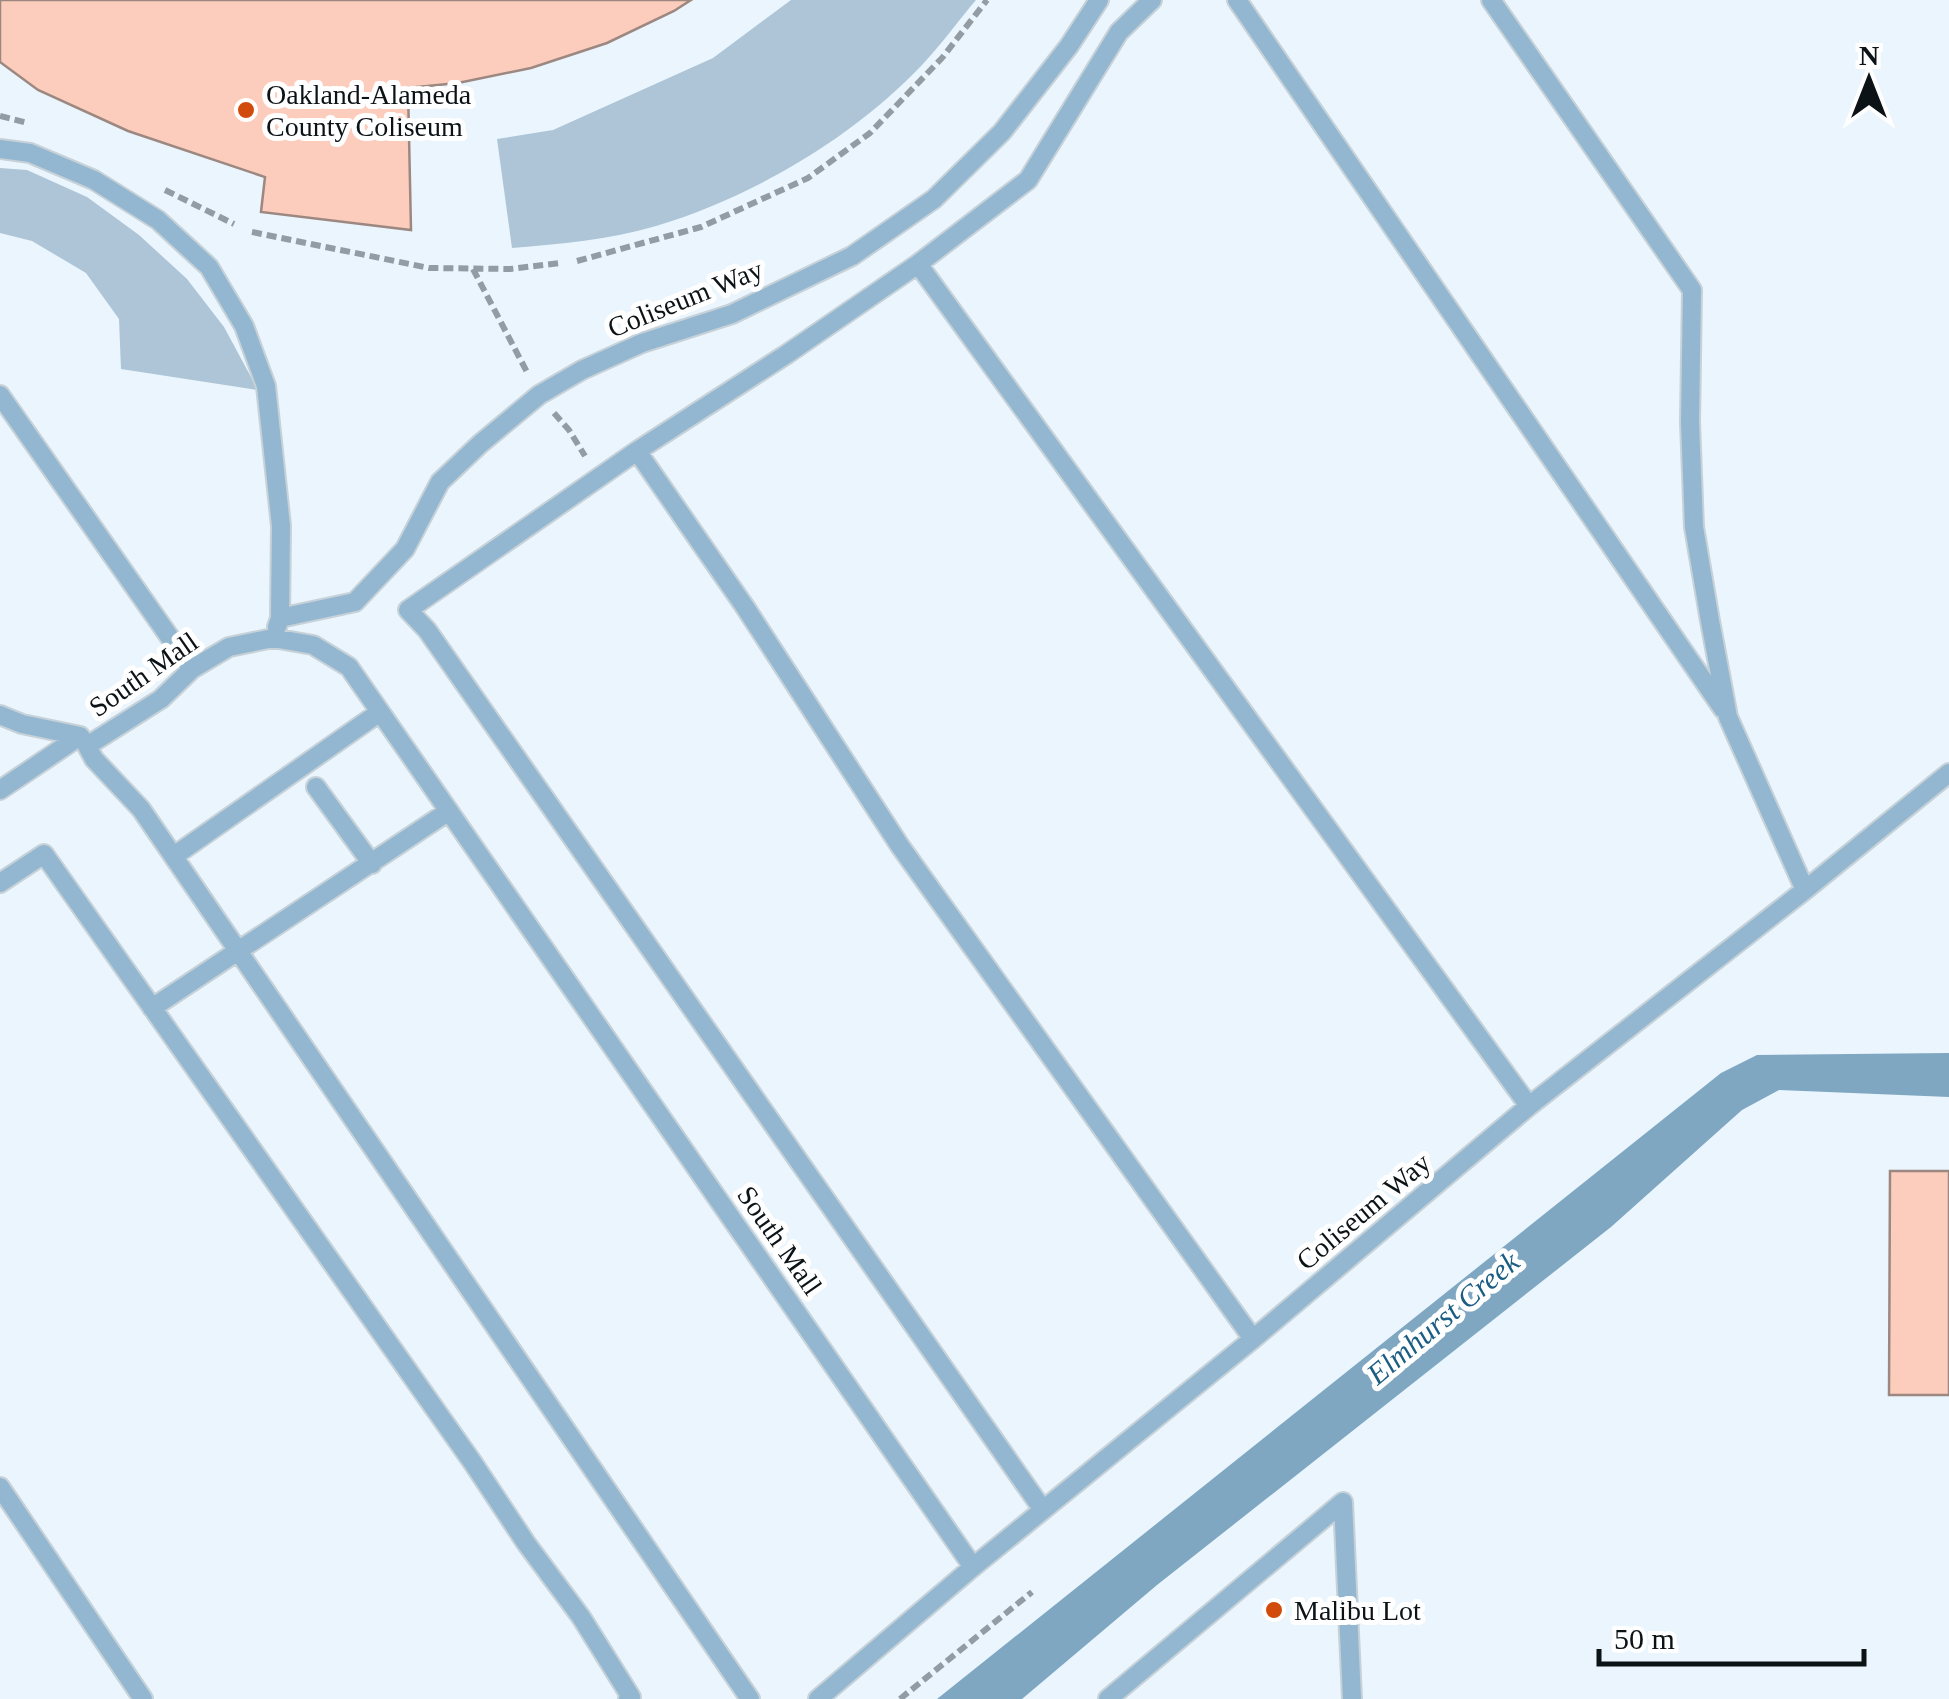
<svg xmlns="http://www.w3.org/2000/svg" width="1949" height="1699" font-family="Georgia,serif">
	<style>
		.green { fill: #adc5d6 }
		.water { fill: #7fa7c2 }
		.building { fill: #fccdbc; stroke: #9c8881; stroke-width: 2.5 }
		.lines { fill: none; stroke-linecap: round; stroke-linejoin: round }
		.lane-casing { stroke: #c6d1d8; stroke-width: 22 }
		.path { stroke: #939ca3; stroke-width: 6; stroke-dasharray: 10 5; stroke-linecap: butt }
		.lane { stroke: #93b7d0; stroke-width: 18 }
		.poi-dot { fill: #d14b0d; stroke: #fff; stroke-width: 4 }
		.labels { text-anchor: middle; stroke-width: 10; stroke-linejoin: round; paint-order: stroke }
		.poi-label { font-size: 28px; fill: #0c1317; stroke: #fff; text-anchor: start }
		.street-label { font-size: 28px; fill: #0c1317; stroke: #fff }
		.water-label { font-size: 30px; font-style: italic; fill: #1b5d83; stroke: #fff }
	</style>
	<rect width="100%" height="100%" fill="#eaf5fd"/>
	<path class="green" d="M791,0H976C958,21 941,45 922,65C853,138 752,197 656,226C609,240 560,244 512,248L497,139L553,130L713,58Z
		M0,168L27,170L87,197L139,235L187,279L224,327L258,390L121,369L119,319L86,273L32,241L0,233Z"/>
	<path class="water" d="M1949,1053V1097L1779,1090L1742,1110L1611,1227L1157,1585L1022,1699H937L1721,1073L1757,1055Z"/>
	<path class="building" d="M0,0H691L674,11L607,43L531,68L458,83L408,88L411,230L261,212L265,177L128,131L38,90L0,62Z
		M1890,1171H1949V1395H1889Z"/>
	<g class="lines">
		<defs>
			<path id="lane" d="M1237,0L1723,709
				M1491,0L1692,290L1690,422L1694,527L1710,621L1728,717L1805,890
				M0,149L30,153L94,180L158,220L209,267L244,326L266,386L281,526L280,618L277,627
				M918,264L1529,1106
				M0,395L192,669
				M637,451L745,607L900,846L1253,1339
				M280,618L355,602L405,549L440,482L480,444L539,395L582,370L642,343L732,314L852,256L934,199L1002,132L1069,46L1099,0
				M0,715L22,724L80,736L84,741
				M316,787L372,864
				M0,790L80,736
				M174,856L380,712
				M0,883L44,854L473,1463L526,1543L581,1617L631,1697L628,1699
				M152,1008L449,811
				M0,1487L143,1699
				M1043,1510L427,630L408,610L637,451L787,354L918,264L1028,180L1119,32L1152,0
				M750,1699L141,809L94,759L87,746L161,699L192,669L229,647L273,638L313,645L349,667L973,1567
				M818,1699L973,1567L1253,1339L1529,1106L1805,890L1949,773
				M1108,1699L1343,1502L1352,1699"/>
		</defs>
		<use href="#lane" class="lane-casing"/>
		<path class="path" d="M0,116L28,123
			M165,190L234,224
			M252,232L429,268L510,269L561,263
			M577,261L701,227L808,178L870,133L942,58L987,0
			M473,269L528,374
			M554,413L569,430L585,456
			M900,1699L1032,1592"/>
		<use href="#lane" class="lane"/>
	</g>
	<g class="poi-dot">
		<circle cx="246" cy="110" r="10"/>
		<circle cx="1274" cy="1610" r="10"/>
	</g>
	<g class="labels">
		<g class="poi-label">
			<text x="266" y="104">Oakland-Alameda<tspan x="266" dy="32">County Coliseum</tspan></text>
			<text x="1294" y="1620">Malibu Lot</text>
		</g>
		<g class="street-label">
			<text transform="translate(685 298) rotate(-22)" y="10">Coliseum Way</text>
			<text transform="translate(143 674) rotate(-35)" y="10">South Mall</text>
			<text transform="translate(1363 1211) rotate(-40)" y="10">Coliseum Way</text>
			<text transform="translate(780 1240) rotate(55)" y="10">South Mall</text>
		</g>
		<g class="water-label">
			<text transform="translate(1443 1318) rotate(-40)" y="10">Elmhurst Creek</text>
		</g>
	</g>
	<g transform="translate(1869 80)" stroke="#ffffff" stroke-width="8" paint-order="stroke">
	<path d="M0-8L18 38L0 25L-18 38Z" fill="#0c1317"/>
	<text y="-15" font-size="28" font-weight="bold" text-anchor="middle" fill="#0c1317">N</text>
	</g>
	<path d="M1599 1649v15h265v-15" fill="none" stroke="#0c1317" stroke-width="5"/>
	<text x="1614" y="1649" font-size="30" fill="#0c1317" stroke="#ffffff" stroke-width="8" paint-order="stroke">50 m</text>
</svg>
